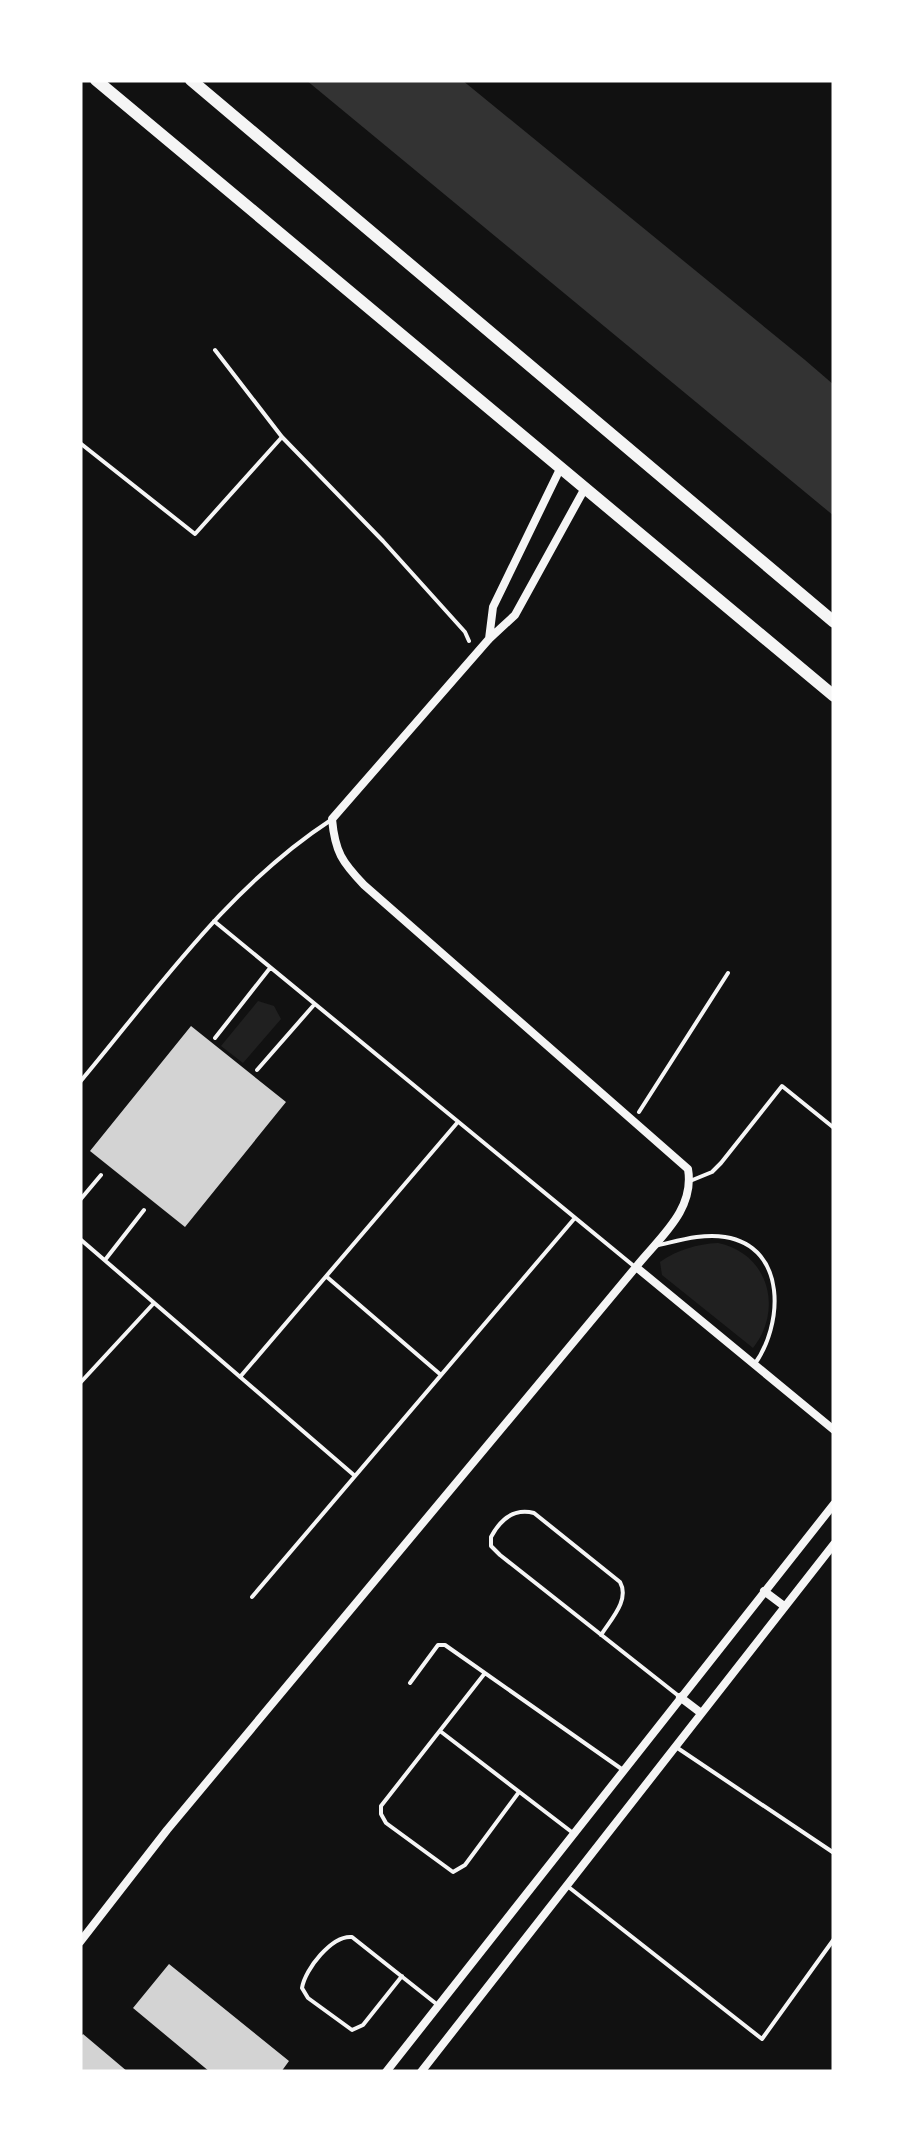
<svg xmlns="http://www.w3.org/2000/svg" width="914" height="2152" font-family="Manrope,sans-serif">
	<style>
		.green { fill: #202020 }
		.water { fill: #333 }
		.building { fill: #d3d3d3 }
		.lines { fill: none; stroke-linecap: round; stroke-linejoin: round }
		.path { stroke: #f5f5f5; stroke-width: 4 }
		.service { stroke: #f5f5f5; stroke-width: 4 }
		.minor { stroke: #f5f5f5; stroke-width: 8 }
		.trunk { stroke: #f5f5f5; stroke-width: 12 }
	</style>
	<rect width="100%" height="100%" fill="#111"/>
	<path class="green" d="M258,1001L274,1006L281,1019L243,1063L221,1046Z
		M718,1243C768,1253 784,1309 753,1348L662,1275L660,1262C677,1250 697,1244 718,1243Z"/>
	<path class="water" d="M306,80H462L805,360L834,385V516Z"/>
	<path class="building" d="M191,1026L286,1102L185,1227L90,1151Z
		M169,1964L289,2061L281,2072H210L133,2008Z
		M83,2034L128,2072H80V2038Z"/>
	<g class="lines">
		<path class="path" d="M215,350L282,437L383,541L465,632L469,641
			M80,443L195,534L282,437
			M639,1112L728,973"/>
		<path class="service" d="M214,921L635,1267
			M215,1038L270,968
			M257,1070L313,1006
			M80,1082C158,989 228,887 331,820
			M690,1181L712,1172L721,1163L782,1086L834,1128
			M80,1200L101,1175
			M80,1239L355,1476
			M655,1246C678,1241 702,1233 725,1237C788,1247 783,1326 754,1365
			M105,1260L144,1210
			M327,1277L441,1375
			M240,1377L457,1123
			M81,1382L154,1303
			M252,1597L574,1219
			M601,1635C611,1619 630,1600 620,1582L534,1513C514,1508 500,1520 491,1537V1546L500,1555L680,1697
			M485,1673L381,1806V1814L386,1823L453,1872L465,1865L519,1792
			M410,1683L438,1645H445L623,1770
			M440,1731L573,1833
			M676,1747L834,1853
			M566,1885L762,2039L834,1939
			M402,1976L363,2025L352,2030L308,1998L302,1988C305,1969 332,1935 352,1937L439,2006"/>
		<path class="minor" d="M585,488L515,615L489,639L332,819C335,852 342,862 364,885L688,1169C695,1210 660,1237 636,1267L834,1430
			M489,639L493,607L561,467
			M764,1591L784,1606
			M680,1697L701,1713
			M80,1942L167,1830L636,1267
			M386,2072L834,1504
			M421,2072L834,1544"/>
		<path class="trunk" d="M96,80L834,696
			M191,80L834,622"/>
	</g>
	<rect width="914" height="2152" fill="none" stroke="#ffffff" stroke-width="165"/>
</svg>
